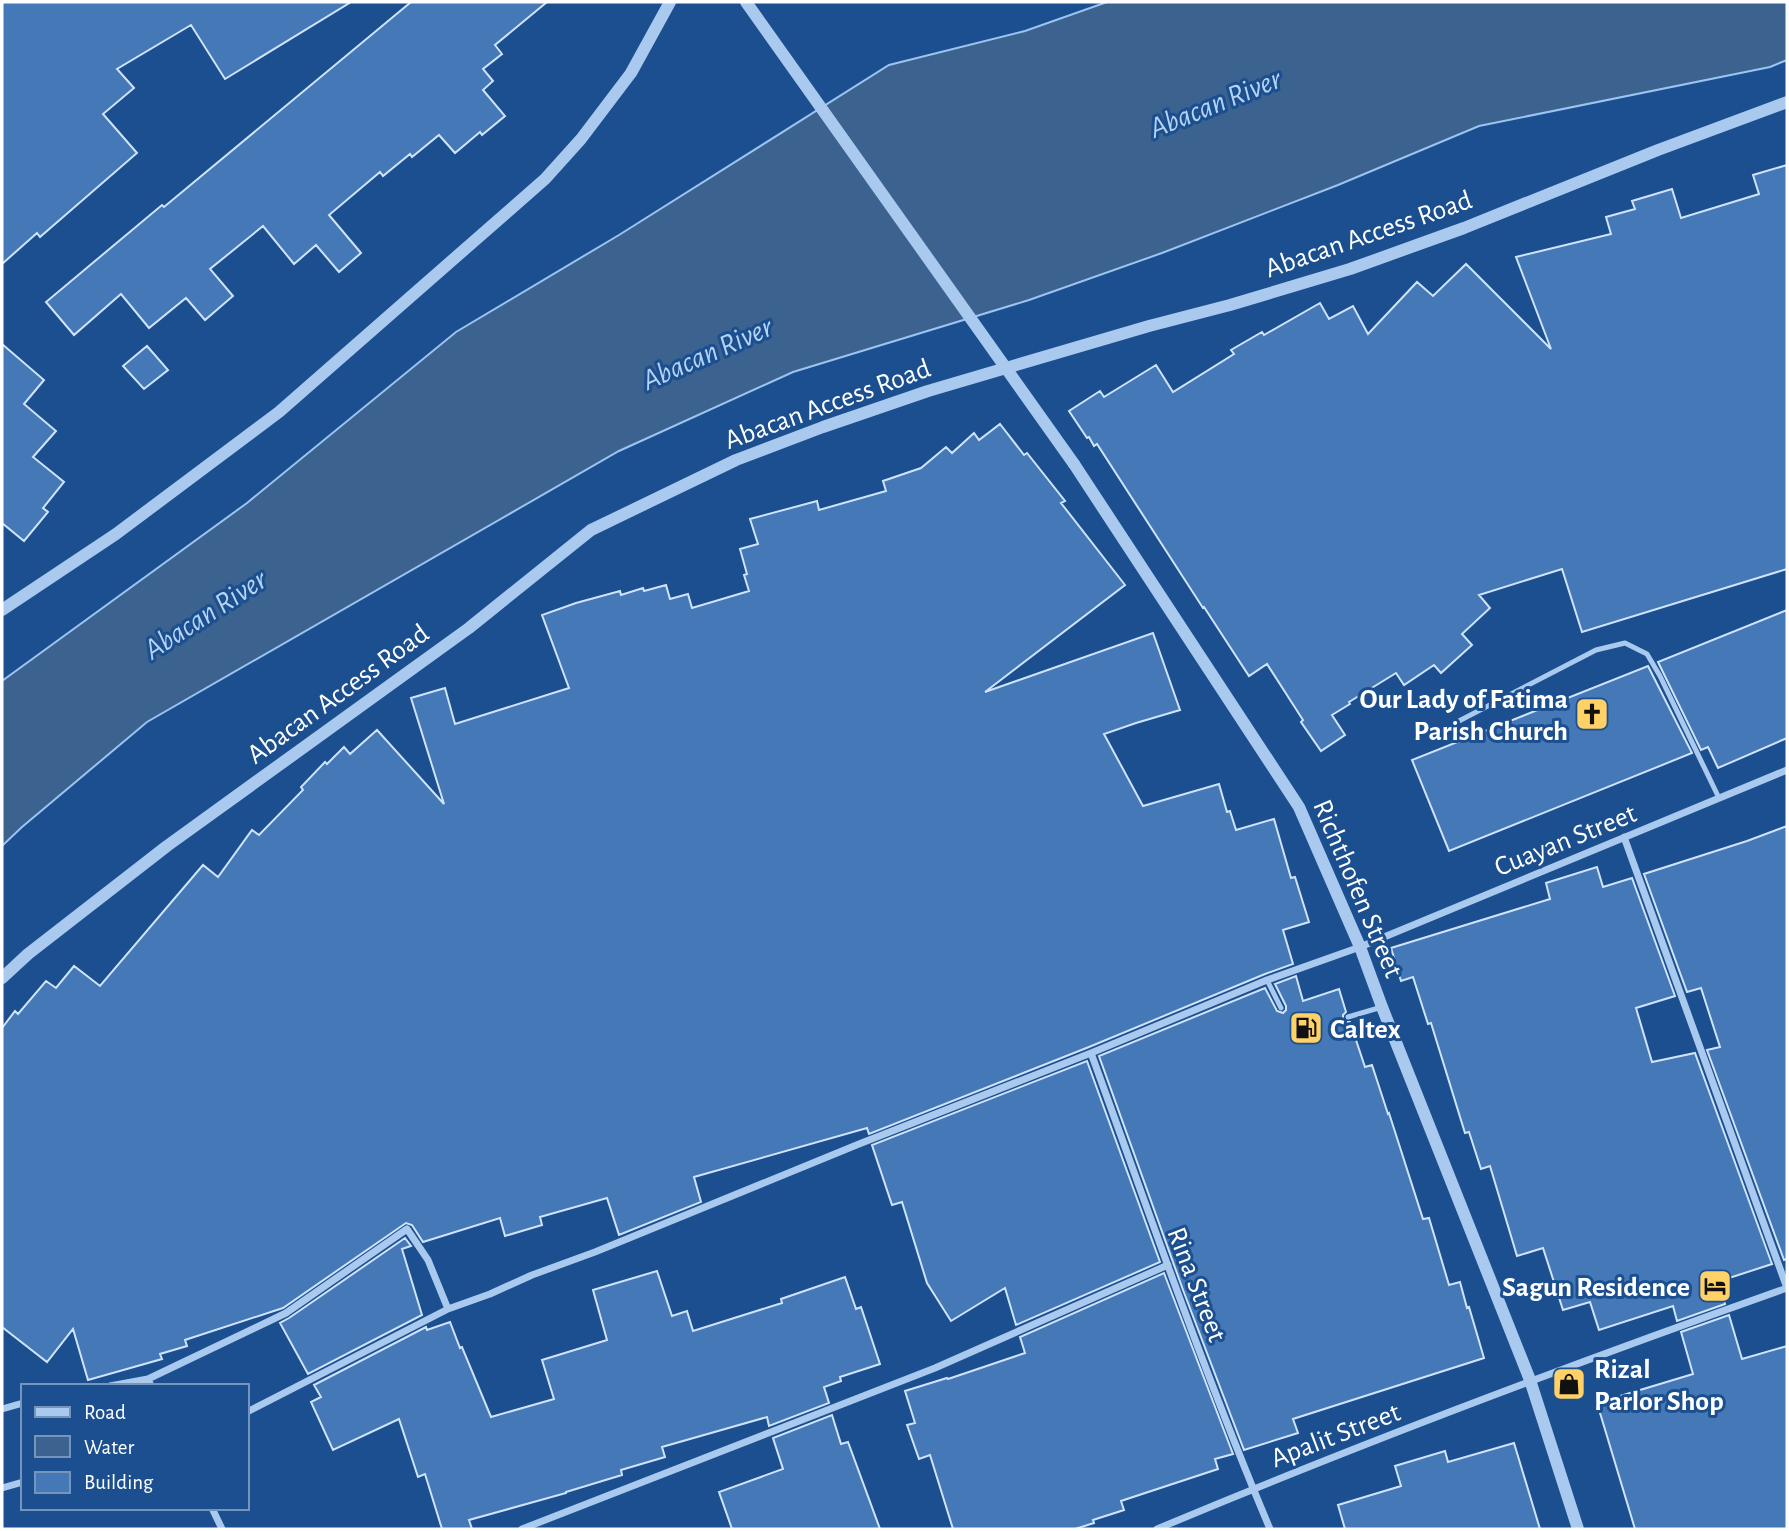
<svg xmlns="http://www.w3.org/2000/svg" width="1789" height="1531" font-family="'Alegreya Sans',sans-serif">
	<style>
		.water { fill: #3c6290; stroke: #9cc4f0; stroke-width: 2 }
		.building { fill: #4478b7; stroke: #cfe3fa; stroke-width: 2 }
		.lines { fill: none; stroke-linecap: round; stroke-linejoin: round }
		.service { stroke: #a9c9ee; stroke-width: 5 }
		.minor { stroke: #a9c9ee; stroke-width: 7 }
		.tertiary { stroke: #a9c9ee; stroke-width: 12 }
		.tertiary-bridge { stroke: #a9c9ee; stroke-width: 12 }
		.labels { text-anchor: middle; stroke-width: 6; stroke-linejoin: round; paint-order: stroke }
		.street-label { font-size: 28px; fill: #fff; stroke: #1b4f8f }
		.poi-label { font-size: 28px; font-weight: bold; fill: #fff; stroke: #1b4f8f; text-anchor: end }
		.water-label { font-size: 30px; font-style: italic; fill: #b5d3f5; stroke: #1b4f8f }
	</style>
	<rect width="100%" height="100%" fill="#1b4f8f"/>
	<path class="water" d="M1107,2H1787V60L1770,67L1479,126L1338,185L1162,253L1029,300L793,372L619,451L147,722L22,827L2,846V681L247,503L456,332L619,235L889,65L1025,31Z"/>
	<path class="building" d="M2,2H351L225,79L191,25L117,69L134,88L103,114L137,153L40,237L37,233L2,264Z
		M411,2H547L495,45L502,54L483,69L493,81L483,90L505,116L482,135L480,132L455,153L439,135L412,157L410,154L383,176L380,172L329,215L361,253L339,272L316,245L294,264L263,226L210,269L233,296L205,320L186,298L149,328L121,294L74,335L46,302L162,205L164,207Z
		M1787,165V569L1582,632L1562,569L1479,595L1490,608L1462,634L1472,645L1441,673L1434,665L1404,685L1396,673L1349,702L1350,704L1332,715L1345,735L1321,751L1301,722L1303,720L1267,664L1249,676L1204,607L1203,608L1097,444L1094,446L1089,437L1087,438L1069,411L1100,391L1104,397L1156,365L1173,392L1234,354L1231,350L1262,332L1264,335L1320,303L1329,319L1353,306L1368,334L1417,282L1433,296L1466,264L1551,349L1516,257L1611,234L1606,217L1635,209L1632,201L1672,189L1681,218L1759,194L1753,175Z
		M2,344L44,380L24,404L56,431L33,457L64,482L43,508L48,512L24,541L2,523Z
		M147,346L168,370L144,389L123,366Z
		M1000,424L1024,455L1027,453L1065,501L1061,503L1125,585L985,692L1153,633L1180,710L1136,723L1104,734L1143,806L1219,784L1227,812L1230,811L1236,830L1274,819L1291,878L1295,877L1309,922L1283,930L1293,964L1265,974L1089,1047L869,1134L867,1128L694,1177L701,1202L619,1235L607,1198L540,1217L542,1225L505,1236L500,1218L423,1242L412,1225L406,1223L283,1308L185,1340L187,1346L160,1354L162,1359L88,1380L73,1329L47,1362L2,1327V1028L15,1011L18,1014L46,981L56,988L74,966L100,986L203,865L218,877L252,830L259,835L303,790L301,787L325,762L327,764L344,747L350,754L377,730L444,804L411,698L445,688L455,724L569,688L542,615L576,603L620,591L621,595L643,588L644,591L666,585L670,599L688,594L692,608L749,591L744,575L747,574L740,549L758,544L750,519L817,501L819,510L886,491L883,481L921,468L946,447L952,453L974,433L979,440Z
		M1787,610V738L1718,768L1708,747L1701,750L1658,662Z
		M1648,666L1692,753L1449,851L1412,760Z
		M1787,826V1259L1784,1260L1707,1050L1720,1047L1701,988L1687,992L1644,874L1747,841Z
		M1597,867L1603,887L1632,878L1675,996L1636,1008L1652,1062L1695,1053L1772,1264L1720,1281L1726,1300H1724L1725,1304L1677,1321L1673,1306L1599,1330L1590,1302L1563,1310L1543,1248L1517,1256L1490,1166L1481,1169L1469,1132L1465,1133L1431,1023L1428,1024L1413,977L1401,981L1391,948L1550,899L1546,883Z
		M1296,976L1303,1001L1339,989L1346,1012L1343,1015V1019L1346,1022H1350L1365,1067L1372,1065L1388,1114L1389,1113L1423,1219L1429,1218L1449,1285L1460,1282L1467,1308L1469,1307L1484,1358L1293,1419L1298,1433L1244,1450L1183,1290L1099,1056L1265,988L1277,1011L1283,1013L1286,1010V1006L1275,984Z
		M1087,1061L1160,1262L1016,1325L1005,1288L951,1321L927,1283L902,1202L892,1205L872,1145Z
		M405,1238L411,1246L402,1249L422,1315L308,1374L280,1323L289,1318Z
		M657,1271L672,1316L687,1311L693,1331L782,1303L781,1299L845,1277L856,1309L861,1307L880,1364L840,1377L841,1381L824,1387L829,1403L769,1426L767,1417L662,1447L665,1457L621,1470L622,1475L566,1492V1493L469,1520L472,1529H442L425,1474L418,1477L399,1419L333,1450L311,1402L321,1397L314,1385L426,1327L427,1330L450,1322L460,1348L462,1347L491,1417L554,1399L542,1360L607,1340L593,1290Z
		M1164,1273L1233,1454L1215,1459L1218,1469L1121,1501L1124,1510L1093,1520L1094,1523L1075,1529H953L930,1455L919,1459L907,1425L915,1423L905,1391L947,1378L948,1379L1025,1353L1020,1337Z
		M1729,1315L1742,1359L1787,1346V1529H1635L1597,1403L1693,1374L1681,1332Z
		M832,1415L841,1444L848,1442L880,1529H732L719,1492L783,1469L773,1438Z
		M1514,1443L1540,1529H1345L1338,1505L1401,1486L1395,1466L1445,1451L1448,1462Z"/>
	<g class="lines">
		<path class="service" d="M1457,722L1596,650L1625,643L1647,654L1660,676L1719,798
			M1267,980L1281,1008
			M1348,1017L1382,1007"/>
		<path class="minor" d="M1624,837L1787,1288
			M1091,1053C1149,1212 1204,1373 1270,1529
			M148,1379L286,1313L407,1229L428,1260L448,1309
			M110,1386L148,1379L151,1386
			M2,1409L23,1403
			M247,1412L448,1309L490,1294L532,1275L595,1252L859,1144L1091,1053L1267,980L1360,947L1787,770
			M2,1488L23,1482
			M212,1508L222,1529
			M522,1529L935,1368L1168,1265
			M1157,1529C1364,1442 1575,1363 1787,1288"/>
		<path class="tertiary" d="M1074,464L1299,807L1360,947L1382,1007L1530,1380L1578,1529
			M2,610L116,534L279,412L545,179L581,139L631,73L670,2
			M2,978L28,954L167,846L469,628L591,530L736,460L823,427L928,391L1149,326L1230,305L1350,269L1464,228L1658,150L1787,102"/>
		<path class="tertiary-bridge" d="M746,2L1074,464"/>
	</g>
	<defs>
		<symbol id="church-square" viewBox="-11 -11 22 22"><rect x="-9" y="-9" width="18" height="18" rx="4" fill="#ffd166" stroke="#1b4f8f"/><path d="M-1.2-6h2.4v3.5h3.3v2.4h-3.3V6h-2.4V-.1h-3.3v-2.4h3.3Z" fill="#111"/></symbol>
		<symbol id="fuel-square" viewBox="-11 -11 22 22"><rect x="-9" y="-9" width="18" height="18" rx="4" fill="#ffd166" stroke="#1b4f8f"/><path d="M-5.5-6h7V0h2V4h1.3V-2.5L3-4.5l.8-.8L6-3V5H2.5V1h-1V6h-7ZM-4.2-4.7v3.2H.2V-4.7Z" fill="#111"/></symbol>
		<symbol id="hotel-square" viewBox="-11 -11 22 22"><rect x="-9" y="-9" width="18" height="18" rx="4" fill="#ffd166" stroke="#1b4f8f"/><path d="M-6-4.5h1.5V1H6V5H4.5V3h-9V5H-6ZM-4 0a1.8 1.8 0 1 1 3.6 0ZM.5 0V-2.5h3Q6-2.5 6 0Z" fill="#111"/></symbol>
		<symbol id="shop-square" viewBox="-11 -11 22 22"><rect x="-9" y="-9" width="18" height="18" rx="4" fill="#ffd166" stroke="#1b4f8f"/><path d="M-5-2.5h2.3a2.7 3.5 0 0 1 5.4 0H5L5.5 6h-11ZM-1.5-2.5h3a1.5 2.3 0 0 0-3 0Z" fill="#111"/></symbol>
	</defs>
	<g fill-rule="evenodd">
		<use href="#church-square" x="1573" y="695" width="38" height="38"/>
		<use href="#fuel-square" x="1287" y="1009" width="38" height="38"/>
		<use href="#hotel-square" x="1696" y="1267" width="38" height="38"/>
		<use href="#shop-square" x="1550" y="1365" width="38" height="38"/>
	</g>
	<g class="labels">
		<g class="street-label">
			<text transform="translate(1368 233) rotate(-19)" y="10">Abacan Access Road</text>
			<text transform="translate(827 403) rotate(-20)" y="10">Abacan Access Road</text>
			<text transform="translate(337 693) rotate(-36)" y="10">Abacan Access Road</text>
			<text transform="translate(1565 839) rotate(-22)" y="10">Cuayan Street</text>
			<text transform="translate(1359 888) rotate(67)" y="10">Richthofen Street</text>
			<text transform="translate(1198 1284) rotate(69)" y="10">Rina Street</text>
			<text transform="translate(1335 1434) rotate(-21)" y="10">Apalit Street</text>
		</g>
		<g class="poi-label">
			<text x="1568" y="708">Our Lady of Fatima<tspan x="1568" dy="32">Parish Church</tspan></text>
			<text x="1330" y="1038" text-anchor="start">Caltex</text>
			<text x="1690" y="1296">Sagun Residence</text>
			<text x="1594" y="1378" text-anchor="start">Rizal<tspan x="1594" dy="32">Parlor Shop</tspan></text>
		</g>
		<g class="water-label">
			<text transform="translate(1215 103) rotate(-22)" y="10">Abacan River</text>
			<text transform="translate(707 353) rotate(-24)" y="10">Abacan River</text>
			<text transform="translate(205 614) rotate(-33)" y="10">Abacan River</text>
		</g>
	</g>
	<rect width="1789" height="1531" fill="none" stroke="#ffffff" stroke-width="7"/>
	<rect x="21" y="1384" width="228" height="126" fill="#1b4f8f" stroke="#7695bc" stroke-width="2"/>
	<rect x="35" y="1407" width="35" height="10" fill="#a9c9ee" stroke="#7695bc" stroke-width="2"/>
	<text x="84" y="1419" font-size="21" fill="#ffffff">Road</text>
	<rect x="35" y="1436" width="35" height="21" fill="#3c6290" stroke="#7695bc" stroke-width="2"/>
	<text x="84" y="1454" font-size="21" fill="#ffffff">Water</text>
	<rect x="35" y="1472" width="35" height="21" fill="#4478b7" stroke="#7695bc" stroke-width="2"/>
	<text x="84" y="1489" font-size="21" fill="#ffffff">Building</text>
</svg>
